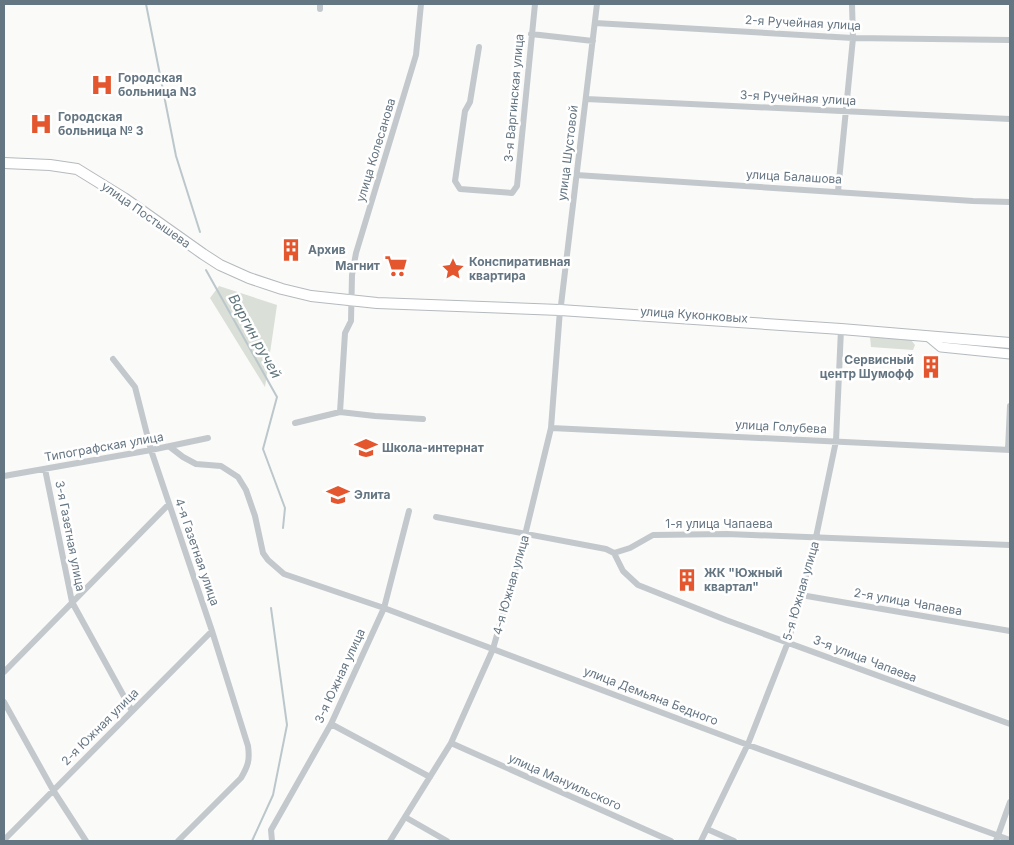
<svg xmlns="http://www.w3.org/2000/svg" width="1014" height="845" font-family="Inter,sans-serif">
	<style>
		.green { fill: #dadfd7 }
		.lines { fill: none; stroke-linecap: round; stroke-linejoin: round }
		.stream { stroke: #bbc7cb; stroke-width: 2 }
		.secondary-casing { stroke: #b3babf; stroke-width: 11 }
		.primary-casing { stroke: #b5babe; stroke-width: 12 }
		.street { stroke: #c3c8cc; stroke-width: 6 }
		.secondary { stroke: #fff; stroke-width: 9 }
		.primary { stroke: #fff; stroke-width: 10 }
		.labels { text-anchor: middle; stroke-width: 5; stroke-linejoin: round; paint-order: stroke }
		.street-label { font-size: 12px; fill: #657683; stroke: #fff }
		.poi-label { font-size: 12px; font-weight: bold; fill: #657683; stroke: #fff; text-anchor: start }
		.water-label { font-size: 14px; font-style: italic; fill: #60757c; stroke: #fff }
	</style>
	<rect width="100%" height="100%" fill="#fafaf8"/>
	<path class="green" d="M219,286L277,305L265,387L210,298Z
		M870,337L911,340L915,345L913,350L871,347Z"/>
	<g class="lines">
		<path class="stream" d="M146,4L176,156L200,232
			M206,270L277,397L263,449L285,508L283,528
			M252,841L273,795L287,725L271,608"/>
		<defs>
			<path id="secondary" d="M929,337L941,347L1010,354"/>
			<path id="primary" d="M4,163L50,165L77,169L124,198L203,254L220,265L249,278L282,289L311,296L377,303L560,310L841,329L1010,343"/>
		</defs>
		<use href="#secondary" class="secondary-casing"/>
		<use href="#primary" class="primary-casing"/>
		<path class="street" d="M320,9V4
			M595,23L853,38L1010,40
			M531,34L593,41
			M479,47L470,102L465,111L455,181L460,189L512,193L517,186L535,4
			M586,99L1010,119
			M576,175L973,201L1010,202
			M838,191L853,38L852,4
			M561,305L597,4
			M113,359L135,387L151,450L212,631L248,746C250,760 248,766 241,778L178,841
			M340,412L345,333L351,321L352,275L356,253L416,55L421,4
			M295,423L340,412L375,416L423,419
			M551,428L1010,450
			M170,447L183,457L196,464L221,466L238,477L246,490L255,516L263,553L268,560L284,574L384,608L740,742L1010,840
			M1008,450L1010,406
			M45,469L72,602L132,711
			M4,476L151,450L208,438
			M436,517L606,549L614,553L630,548L653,535L727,534L1010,545
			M614,553L623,571L638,585L726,620L1010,724
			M801,595L1010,631
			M4,672L169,504
			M4,702L53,790L86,841
			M331,724L430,777
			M451,743L671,841
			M405,817L447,841
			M707,829L734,841
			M4,840L212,631
			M272,841L271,830L331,724L384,608L409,511
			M390,841L451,743L493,649L525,535L551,428L560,310
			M701,841L748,744L788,642L801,595L816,537L836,441L841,329
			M996,841L1010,802"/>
		<use href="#secondary" class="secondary"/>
		<use href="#primary" class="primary"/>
	</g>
	<defs>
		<symbol id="hospital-bare" viewBox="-9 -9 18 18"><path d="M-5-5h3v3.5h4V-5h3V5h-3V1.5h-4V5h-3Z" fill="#e4572e" stroke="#fff" stroke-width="2.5" paint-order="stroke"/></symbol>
		<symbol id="building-bare" viewBox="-9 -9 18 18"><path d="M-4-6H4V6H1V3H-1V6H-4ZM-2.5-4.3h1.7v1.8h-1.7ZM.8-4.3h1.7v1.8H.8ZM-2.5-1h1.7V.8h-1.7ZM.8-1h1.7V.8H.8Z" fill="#e4572e" stroke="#fff" stroke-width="2.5" paint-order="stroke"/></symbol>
		<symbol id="supermarket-bare" viewBox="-9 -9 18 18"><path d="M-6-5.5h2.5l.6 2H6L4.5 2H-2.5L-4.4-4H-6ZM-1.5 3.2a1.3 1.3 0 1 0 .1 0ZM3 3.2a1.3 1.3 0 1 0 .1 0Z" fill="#e4572e" stroke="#fff" stroke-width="2.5" paint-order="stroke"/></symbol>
		<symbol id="sight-bare" viewBox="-9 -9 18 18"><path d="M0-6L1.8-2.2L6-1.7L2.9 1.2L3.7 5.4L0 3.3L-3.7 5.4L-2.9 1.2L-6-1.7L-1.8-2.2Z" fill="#e4572e" stroke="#fff" stroke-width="2.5" paint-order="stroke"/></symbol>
		<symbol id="school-bare" viewBox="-9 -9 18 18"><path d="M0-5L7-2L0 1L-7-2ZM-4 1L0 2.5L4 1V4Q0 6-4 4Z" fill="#e4572e" stroke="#fff" stroke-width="2.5" paint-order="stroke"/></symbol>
	</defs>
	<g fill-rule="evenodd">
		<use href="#hospital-bare" x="86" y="69" width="32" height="32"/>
		<use href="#hospital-bare" x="25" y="108" width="32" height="32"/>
		<use href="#building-bare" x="275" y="234" width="32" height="32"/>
		<use href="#supermarket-bare" x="380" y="250" width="32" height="32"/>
		<use href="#sight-bare" x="437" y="253" width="32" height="32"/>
		<use href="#building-bare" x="915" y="351" width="32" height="32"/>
		<use href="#school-bare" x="350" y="432" width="32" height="32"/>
		<use href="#school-bare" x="322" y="479" width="32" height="32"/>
		<use href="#building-bare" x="671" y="564" width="32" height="32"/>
	</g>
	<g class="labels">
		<g class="street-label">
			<text transform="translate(803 23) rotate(3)" y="4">2-я Ручейная улица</text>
			<text transform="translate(514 98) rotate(-85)" y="4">3-я Варгинская улица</text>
			<text transform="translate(798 98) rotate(3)" y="4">3-я Ручейная улица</text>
			<text transform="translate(376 150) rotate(-73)" y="4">улица Колесанова</text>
			<text transform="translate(568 153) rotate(-83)" y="4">улица Шустовой</text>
			<text transform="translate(794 177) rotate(3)" y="4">улица Балашова</text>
			<text transform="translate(146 215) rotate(35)" y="4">улица Постышева</text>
			<text transform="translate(694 315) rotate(4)" y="4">улица Куконковых</text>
			<text transform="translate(781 427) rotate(3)" y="4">улица Голубева</text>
			<text transform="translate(104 447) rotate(-10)" y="4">Типографская улица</text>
			<text x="719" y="528">1-я улица Чапаева</text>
			<text transform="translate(70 536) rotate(79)" y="4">3-я Газетная улица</text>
			<text transform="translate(197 552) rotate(71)" y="4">4-я Газетная улица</text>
			<text transform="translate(511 585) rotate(-74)" y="4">4-я Южная улица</text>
			<text transform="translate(801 591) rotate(-74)" y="4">5-я Южная улица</text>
			<text transform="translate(908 602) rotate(10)" y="4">2-я улица Чапаева</text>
			<text transform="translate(865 659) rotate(21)" y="4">3-я улица Чапаева</text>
			<text transform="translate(340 676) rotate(-65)" y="4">3-я Южная улица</text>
			<text transform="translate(651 696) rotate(21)" y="4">улица Демьяна Бедного</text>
			<text transform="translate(100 727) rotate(-45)" y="4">2-я Южная улица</text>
			<text transform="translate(565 782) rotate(24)" y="4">улица Мануильского</text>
		</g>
		<g class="poi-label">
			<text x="118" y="82">Городская<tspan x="118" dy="14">больница N3</tspan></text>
			<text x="58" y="121">Городская<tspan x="58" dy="14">больница № 3</tspan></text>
			<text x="308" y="254">Архив</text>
			<text x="469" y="266">Конспиративная<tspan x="469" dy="14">квартира</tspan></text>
			<text x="380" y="270" text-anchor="end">Магнит</text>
			<text x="914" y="364" text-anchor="end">Сервисный<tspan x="914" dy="14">центр Шумофф</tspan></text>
			<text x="382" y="452">Школа-интернат</text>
			<text x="354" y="499">Элита</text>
			<text x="704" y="577">ЖК "Южный<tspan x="704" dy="14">квартал"</tspan></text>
		</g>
		<g class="water-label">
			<text transform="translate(255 336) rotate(61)" y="5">Варгин ручей</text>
		</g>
	</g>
	<rect width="1014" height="845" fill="none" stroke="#657683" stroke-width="10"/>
</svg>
